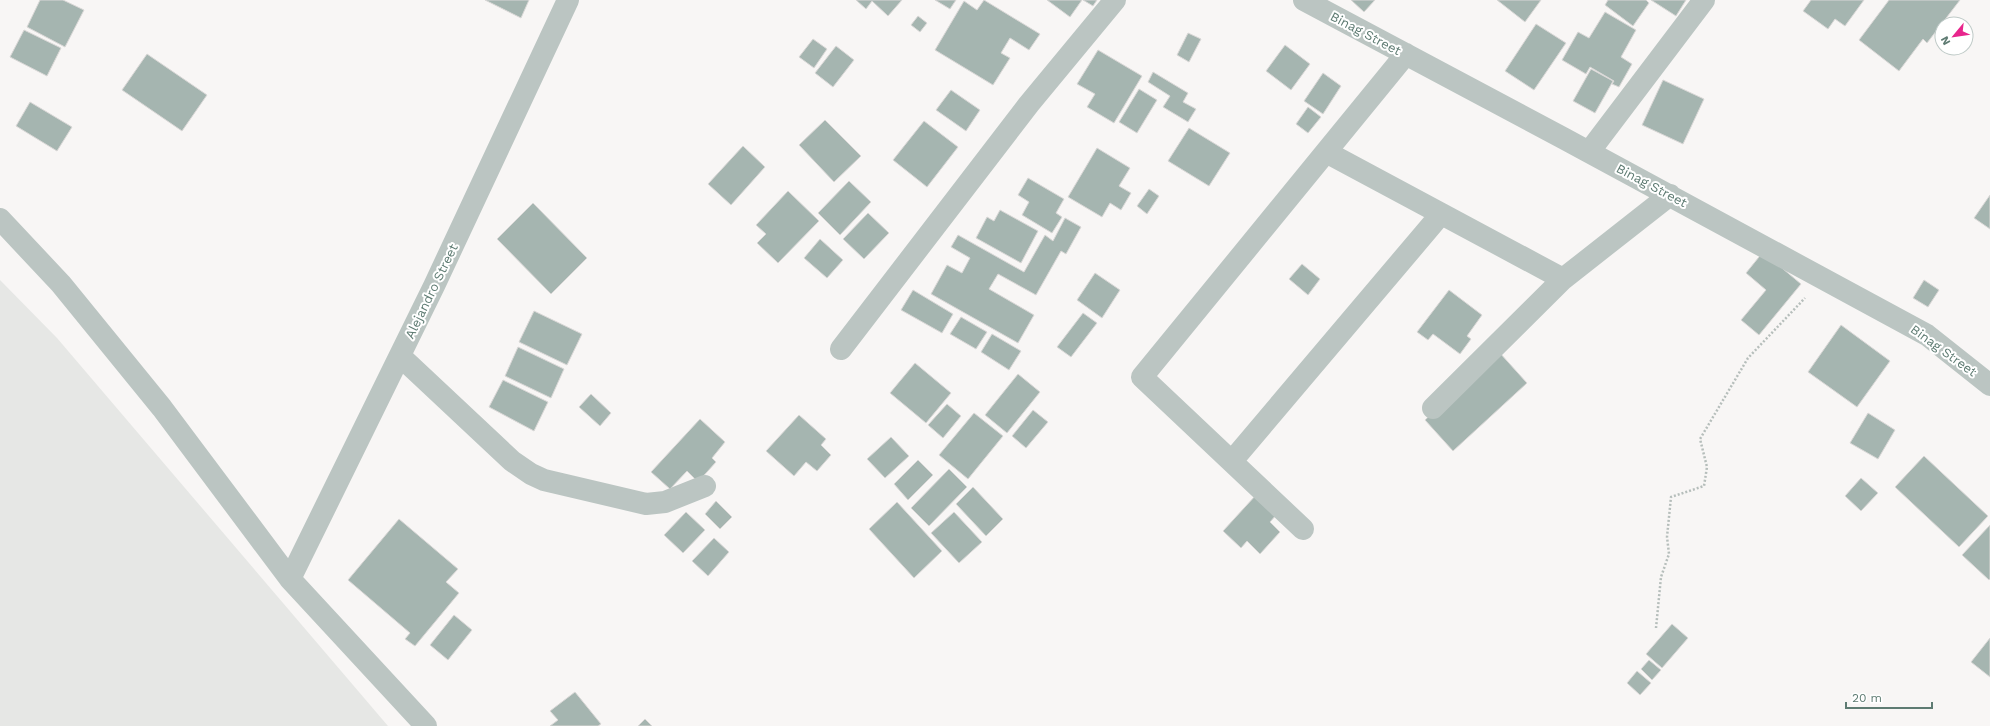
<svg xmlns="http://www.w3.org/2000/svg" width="1990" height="726" font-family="'Work Sans',sans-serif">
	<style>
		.built { fill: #e6e7e5 }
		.building { fill: #a5b5b0; stroke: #dad8d7 }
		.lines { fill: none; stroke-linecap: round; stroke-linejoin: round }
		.path { stroke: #b6bebb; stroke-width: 2.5; stroke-dasharray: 2 2; stroke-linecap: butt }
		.street { stroke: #bbc5c2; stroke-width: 22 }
		.labels { text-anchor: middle; stroke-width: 4; stroke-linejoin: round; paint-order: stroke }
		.street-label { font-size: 13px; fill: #5e7b72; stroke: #fff }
	</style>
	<rect width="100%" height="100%" fill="#f8f6f5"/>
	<path class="built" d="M0,280L57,338L388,726H0Z"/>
	<path class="building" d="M40,0H63L84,10L65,47L27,27Z
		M485,0H529L521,18Z
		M856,0H902L888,16L872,1L866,9Z
		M935,0H956L950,9Z
		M984,0L1040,34L1029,50L1010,38L1001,53L1010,58L993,85L935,50L964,1L977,10Z
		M1047,0H1082L1070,17Z
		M1083,0H1097L1093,6Z
		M1351,0H1375L1364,12Z
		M1497,0H1541L1525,22Z
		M1608,0H1646L1649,3L1633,26L1605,5Z
		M1651,0H1686L1676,16Z
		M1811,0H1864L1845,26L1835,19L1828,29L1803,11Z
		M1889,0H1960L1927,43L1923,39L1899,71L1859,40Z
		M1605,12L1636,30L1621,57L1632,64L1619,87L1612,84L1614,81L1590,67L1586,74L1562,60L1578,32L1589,38Z
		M918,16L927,23L920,32L911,25Z
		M1536,24L1566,43L1534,90L1505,71Z
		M24,30L61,48L47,76L10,57Z
		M1188,33L1201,39L1189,62L1177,55Z
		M813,39L827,49L814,68L799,57Z
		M1285,45L1310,64L1291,90L1266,71Z
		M836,46L854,60L833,87L815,73Z
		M1098,50L1142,76L1114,123L1087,107L1095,94L1077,84Z
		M147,54L207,95L182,131L122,90Z
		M1591,69L1613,81L1595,113L1573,101Z
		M1153,72L1188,93L1183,102L1196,109L1188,122L1163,107L1170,96L1148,82Z
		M1323,73L1341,86L1323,114L1304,101Z
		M1663,80L1704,99L1683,144L1642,125Z
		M1139,89L1157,100L1137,133L1119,122Z
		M951,90L980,110L966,131L936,110Z
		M30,102L72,127L57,151L16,126Z
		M1308,107L1321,117L1308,133L1296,124Z
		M825,120L861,156L834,182L799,145Z
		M924,121L958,147L927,187L893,160Z
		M1189,128L1230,153L1209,186L1168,161Z
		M743,146L765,167L731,205L708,184Z
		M1097,148L1130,168L1119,186L1131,193L1121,210L1110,203L1102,217L1068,197Z
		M1028,178L1064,199L1056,213L1062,217L1052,233L1022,215L1029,202L1018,195Z
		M849,181L871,202L840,235L818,213Z
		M1149,189L1159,196L1147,214L1137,206Z
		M788,191L819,221L778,263L757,243L766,234L756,225Z
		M1990,195V229L1974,218Z
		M533,203L587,258L551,294L497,239Z
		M1000,210L1038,231L1021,263L976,238L987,217L994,221Z
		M868,213L889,233L864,259L843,239Z
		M1065,218L1081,227L1066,254L1061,251L1036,295L998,274L989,289L1034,315L1018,343L931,294L947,265L962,273L970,258L951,247L958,235L1024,272L1045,235L1053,241Z
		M820,239L843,260L827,278L804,258Z
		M1763,252L1801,284L1759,335L1741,320L1766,290L1746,273Z
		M1302,264L1320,279L1308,295L1289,279Z
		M1095,273L1120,290L1102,318L1077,300Z
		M1924,280L1939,290L1928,307L1913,298Z
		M913,290L953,314L942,333L901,310Z
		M1449,290L1482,315L1467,336L1471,339L1460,354L1433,334L1428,340L1417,332Z
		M534,311L582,334L567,365L519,342Z
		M1083,313L1097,323L1071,357L1057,347Z
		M961,317L987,332L976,349L950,334Z
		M1841,325L1890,361L1857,407L1808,372Z
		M992,334L1021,351L1009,370L981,352Z
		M518,347L564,369L551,398L505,376Z
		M1499,352L1527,383L1453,451L1425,420Z
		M915,363L951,393L926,423L890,393Z
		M1018,374L1040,392L1007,433L985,415Z
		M503,380L548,402L534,431L489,407Z
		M591,394L611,413L600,426L579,407Z
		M947,404L961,416L943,438L928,425Z
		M1033,410L1048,422L1026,448L1012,436Z
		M974,413L1003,436L968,479L939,455Z
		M1868,413L1895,430L1878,459L1850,443Z
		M799,415L826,439L821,445L831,455L817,471L806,462L794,476L766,451Z
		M700,419L725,442L712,458L716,462L698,482L687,471L670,489L651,472Z
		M891,437L909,456L885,478L867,459Z
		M1924,456L1988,516L1959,547L1895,487Z
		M918,460L933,475L908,500L894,484Z
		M949,469L967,487L929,526L911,508Z
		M1861,478L1878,493L1861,511L1845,496Z
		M973,487L1003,519L986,536L956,504Z
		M1256,495L1277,514L1270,522L1280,532L1260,554L1247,541L1241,548L1223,531Z
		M716,501L732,517L720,529L705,514Z
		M897,502L942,551L914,578L869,529Z
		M686,512L705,530L683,553L664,535Z
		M954,512L982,542L959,563L931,533Z
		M399,519L458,569L446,582L459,593L415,646L405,639L410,633L348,580Z
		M1990,525V579L1989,580L1962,555Z
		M714,538L729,552L708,576L692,561Z
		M454,615L472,630L448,660L430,645Z
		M1672,624L1688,638L1662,668L1646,654Z
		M1990,638V677L1971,662Z
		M1649,660L1661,670L1652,680L1641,669Z
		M1637,671L1651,683L1640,695L1627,683Z
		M575,692L601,724L598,726H550L558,720L550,711Z
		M645,719L652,726H638Z"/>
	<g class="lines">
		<path class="path" d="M1656,628L1661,577L1669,554L1667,537L1671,497L1704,486L1707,467L1700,439L1748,358L1805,298"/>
		<path class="street" d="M1304,0L1563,138L1927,335L1990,385
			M1326,152L1563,279
			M1589,152L1704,0
			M0,219L61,284L162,408L290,579L426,726
			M841,349L1029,104L1115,0
			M400,356L512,461L531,474L544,480L646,504L665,502L705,486
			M1433,408L1563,279L1670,195
			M1232,461L1441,214
			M1303,529L1142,377L1406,54
			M290,579L434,286L568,0"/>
	</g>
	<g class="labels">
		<g class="street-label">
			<text transform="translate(1366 33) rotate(28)" y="5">Binag Street</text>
			<text transform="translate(1652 185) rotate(28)" y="5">Binag Street</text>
			<text transform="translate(431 291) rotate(-64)" y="5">Alejandro Street</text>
			<text transform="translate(1944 350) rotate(36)" y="5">Binag Street</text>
		</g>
	</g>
	<g transform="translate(1954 36) rotate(241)"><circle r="19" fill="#ffffff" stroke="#bfcac7"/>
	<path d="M0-3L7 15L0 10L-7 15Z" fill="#e8258c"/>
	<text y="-6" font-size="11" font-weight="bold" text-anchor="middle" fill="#5e7b72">N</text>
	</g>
	<path d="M1846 702v6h86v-6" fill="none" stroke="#5e7b72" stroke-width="2"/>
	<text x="1852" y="702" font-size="12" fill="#5e7b72" stroke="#ffffff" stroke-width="3" paint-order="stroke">20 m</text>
</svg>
